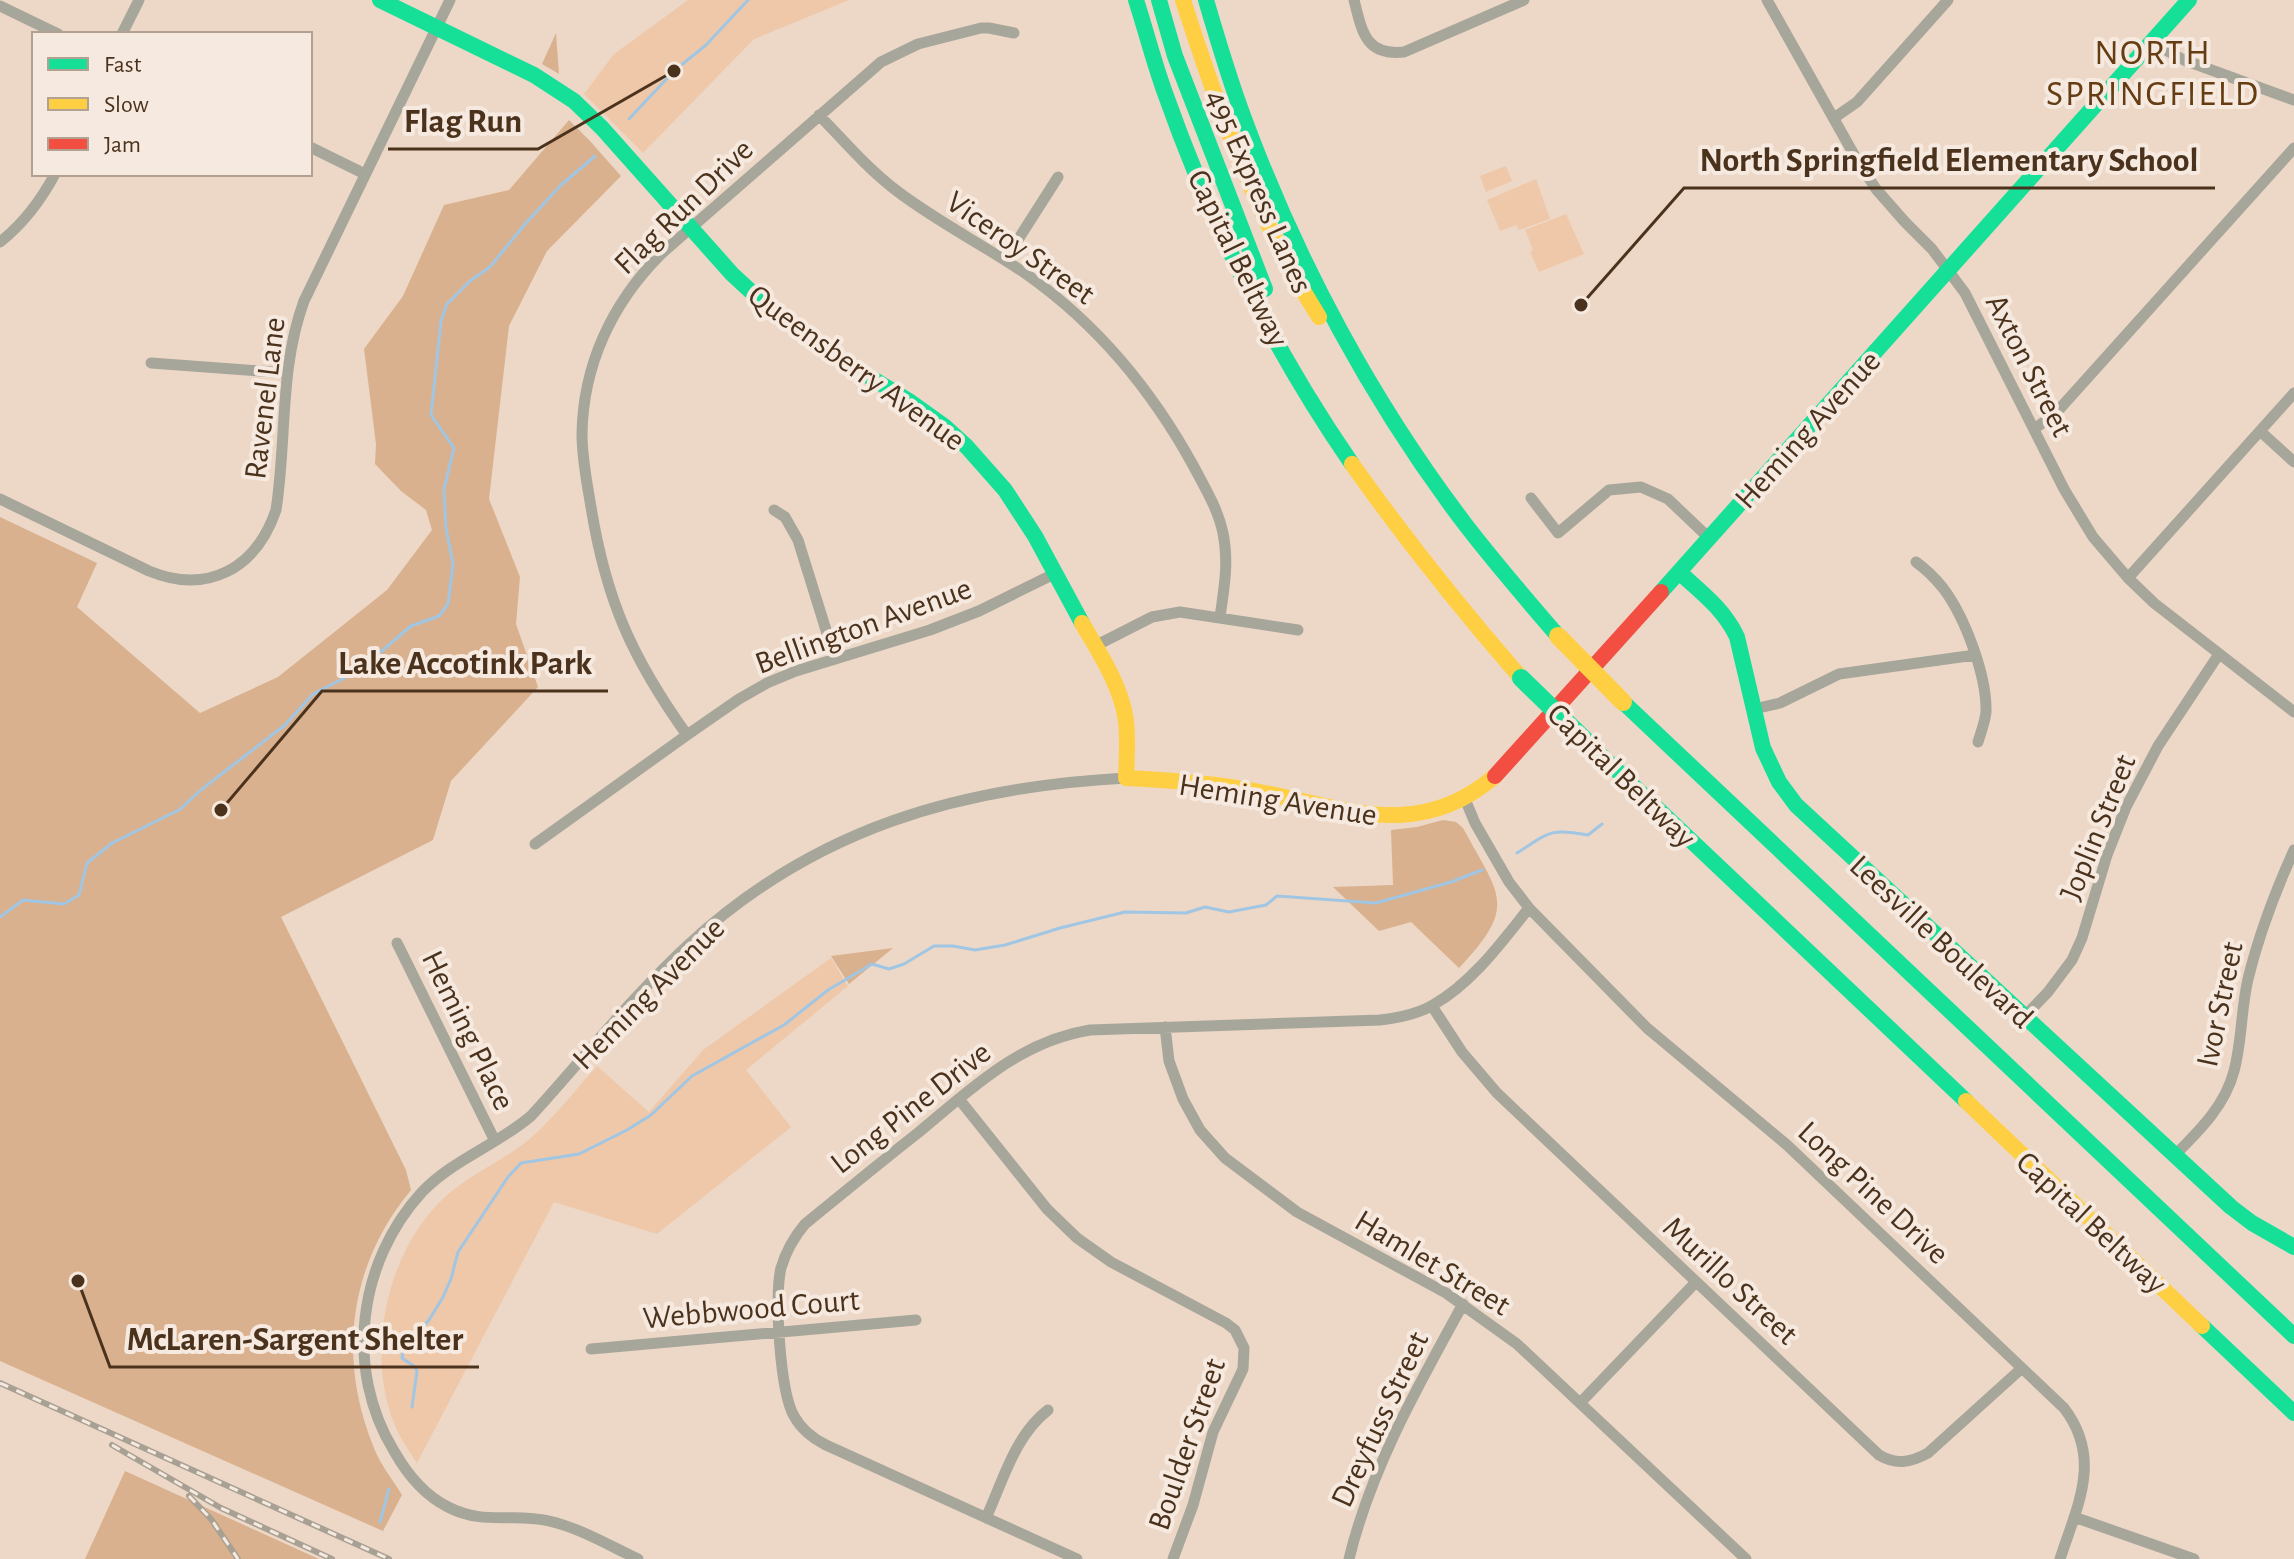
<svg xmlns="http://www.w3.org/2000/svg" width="2294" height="1559" font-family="'Alegreya Sans',sans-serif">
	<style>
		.green { fill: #eec8a9 }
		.forest { fill: #d9b18e }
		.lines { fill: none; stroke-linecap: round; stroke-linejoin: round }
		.stream { stroke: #a0c6e3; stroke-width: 3 }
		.street { stroke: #a6a69a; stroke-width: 11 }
		.fast { stroke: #16e098; stroke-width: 16 }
		.slow { stroke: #ffcf43; stroke-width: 16 }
		.jam { stroke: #f24e42; stroke-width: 16 }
		.rail-casing { stroke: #a7a093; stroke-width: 6 }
		.rail { stroke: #f6e9df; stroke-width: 3; stroke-dasharray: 9; stroke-linecap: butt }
		.fast-bridge { stroke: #16e098; stroke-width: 18 }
		.slow-bridge { stroke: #ffcf43; stroke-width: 18 }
		.labels { text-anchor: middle; stroke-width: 8; stroke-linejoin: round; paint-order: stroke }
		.street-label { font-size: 32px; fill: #4b321c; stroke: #f6e9df }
		.quarter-label { font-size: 36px; letter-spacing: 2px; fill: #663d13; stroke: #f6e9df }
		.leader { fill: none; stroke: #4b321c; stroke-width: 3 }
		.callout-dot { fill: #4b321c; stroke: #f6e9df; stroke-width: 3 }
		.callout-label { font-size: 34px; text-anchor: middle; font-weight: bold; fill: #4b321c; stroke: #f6e9df; stroke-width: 8; stroke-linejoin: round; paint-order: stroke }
	</style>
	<rect width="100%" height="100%" fill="#edd8c7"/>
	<path class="green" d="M688,0H849L754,39L643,153L584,94L614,54Z
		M1506,166L1512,181L1486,192L1480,176Z
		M1536,179L1550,219L1519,230L1516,225L1500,231L1487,200Z
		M1566,214L1584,254L1539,272L1530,252L1533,250L1525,230Z
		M831,958L848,986L746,1070L791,1127L657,1234L554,1202L417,1463C406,1447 397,1433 391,1415C369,1350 386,1266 429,1214C457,1179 493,1167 526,1142C549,1124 576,1089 597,1066L649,1112L703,1050Z"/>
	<path class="forest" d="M556,33L559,74L542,64Z
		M569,120L590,141L621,176L547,251L509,326L489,499L520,577L516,624L538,687L451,781L433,840L281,917L406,1170L411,1190C349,1265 337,1358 374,1448C380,1464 393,1480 402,1495L383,1531L0,1361V517L97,563L77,607L200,713L278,677L387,590L432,530L426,510L401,491L375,464L376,444L364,349L403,296L444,205L509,190Z
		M1443,820L1456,822L1463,828C1499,895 1519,905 1459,968L1411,922L1379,931L1333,887L1393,885L1391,830L1417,827Z
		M893,948L849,984L831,956Z
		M125,1471L319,1559H85Z"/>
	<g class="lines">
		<path class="stream" d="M629,119L674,71L706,45L748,0
			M1517,853C1550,832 1549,828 1588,835L1602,824
			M0,917L23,900L64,904L79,895L87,863L112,843L179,810L202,789L285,725L313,694L358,671L411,626L439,616L448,604L453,564L446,528L444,489L454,448L431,415L441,321L447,304L470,281L490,267L525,224L561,185L595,156
			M412,1407L417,1371L415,1367L402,1358L403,1352L429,1320L443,1297L451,1279L458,1252L508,1177L521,1163L579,1154L627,1130L651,1115L692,1076L784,1025L828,990L872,964L889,969L904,964L934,946H953L975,950L1005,945L1060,928L1125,912L1186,913L1205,907L1229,912L1266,905L1277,896L1376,903L1451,882L1482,870
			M380,1522L389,1489"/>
		<path class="street" d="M1354,0C1362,31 1365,56 1404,52L1524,0
			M1767,0L1857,160L1876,189L1905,222L1932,249L1965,293L2064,489L2093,537L2128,578L2154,603L2294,712
			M0,6L58,34
			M122,34L139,0
			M2151,42L2184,60L2294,100
			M819,115C844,141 868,169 897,191C939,223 986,246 1029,276C1099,326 1153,392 1194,467C1205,488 1218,509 1223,533C1229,562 1224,589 1220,617
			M1834,118L1857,102L1948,0
			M310,147L365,174
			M0,242C23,224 41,200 55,174
			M1005,260L1058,177
			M151,363L287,373
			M2034,429L2055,414L2294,148
			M2260,431L2294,462
			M1531,498L1558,533L1609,490L1641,487L1668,499L1709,538
			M0,499L149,571C207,595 256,569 276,510C287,440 279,369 304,301L450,0
			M774,510L785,517L798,540L835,659
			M1916,562C1927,570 1935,578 1943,588C1965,617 1987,676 1986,712C1985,722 1981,732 1978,742
			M2128,578L2294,393
			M1095,646L1152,617L1180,612L1298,630
			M1754,709L1780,703L1839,674L1975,655
			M687,735C632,658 606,600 591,507C587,483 582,459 582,434C583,365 612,303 661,254L881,62L918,44L981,28H989L1014,33
			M1465,799L1475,823L1509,882L1529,908L1647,1028L1787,1145L2064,1408C2103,1459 2077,1506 2060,1559
			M535,844L687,735L739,699L767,683L796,671L930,630L979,611L1056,573
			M397,943L495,1141
			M1432,1006L1462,1052L1497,1093L1879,1455C1896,1465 1910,1463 1928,1453L2022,1368
			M2024,1017L2048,992L2072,960L2082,938L2107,855L2126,807L2158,746L2219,654
			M1165,1027L1169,1061L1183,1099L1200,1130L1225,1158L1297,1212L1446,1293L1517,1344L1746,1559
			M959,1099L1047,1209L1077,1238L1111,1262L1226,1323L1235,1330L1244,1348L1243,1369L1213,1432L1193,1505L1173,1559
			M2174,1156C2199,1131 2225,1106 2234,1071C2242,1041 2241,1009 2248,979C2259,934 2275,892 2294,850
			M591,1349L916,1320
			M1581,1402L1696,1282
			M2074,1517L2194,1559
			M986,1518C1003,1481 1015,1435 1048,1410
			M638,1559C610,1546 580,1528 549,1521C513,1512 485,1526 448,1507C424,1495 407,1474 394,1451C344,1369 358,1262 422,1192C454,1159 497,1145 531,1116C583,1059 631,998 687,946C813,829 958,787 1126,778
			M1077,1559L826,1445C812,1438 801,1429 794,1416C780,1392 774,1295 781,1268C786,1251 794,1237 805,1224C843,1193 881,1162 919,1132C971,1089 1020,1041 1090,1030L1380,1020C1397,1018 1418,1014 1433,1005C1472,983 1501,943 1529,908
			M1349,1559C1371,1468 1418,1386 1463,1304"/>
		<path class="fast" d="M380,0L534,75L574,101L602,128L732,274L759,299L816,344L909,401L944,426L967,447L1005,490L1035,536L1082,623
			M1136,0C1146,31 1154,63 1165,93C1211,223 1274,351 1352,464
			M1159,0L1175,56L1265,289
			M1206,0C1218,41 1230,82 1245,121C1298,264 1373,403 1465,524C1495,563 1526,599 1558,636
			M1679,572C1701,592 1724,609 1737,637L1763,748L1779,782L1796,805L2231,1207L2252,1223L2294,1247
			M1661,592L2189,0
			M1623,702L2294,1336
			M1588,743L1966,1101
			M2202,1326L2294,1413"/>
		<path class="slow" d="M1183,0C1219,112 1256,217 1319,317
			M1352,464C1405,539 1461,609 1521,678
			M1082,623C1100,654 1121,685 1126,721C1128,740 1127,759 1126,778C1169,780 1212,783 1255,791C1342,807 1417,843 1495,776
			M1966,1101L2202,1326"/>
		<path class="jam" d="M1495,776L1661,592"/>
		<defs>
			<path id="rail" d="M0,1383L389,1559
				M112,1445L221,1508L332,1559
				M189,1496L211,1519L238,1559"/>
		</defs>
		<use href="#rail" class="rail-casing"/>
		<use href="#rail" class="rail"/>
		<path class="fast-bridge" d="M1521,678L1588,743"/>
		<path class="slow-bridge" d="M1558,636L1623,702"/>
	</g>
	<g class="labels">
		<g class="street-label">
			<text transform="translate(1260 191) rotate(66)" y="11">495 Express Lanes</text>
			<text transform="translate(683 206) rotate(-44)" y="11">Flag Run Drive</text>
			<text transform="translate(1021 247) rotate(35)" y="11">Viceroy Street</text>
			<text transform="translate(1239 258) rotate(64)" y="11">Capital Beltway</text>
			<text transform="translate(2030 365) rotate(63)" y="11">Axton Street</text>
			<text transform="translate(857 367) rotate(36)" y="11">Queensberry Avenue</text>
			<text transform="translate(264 398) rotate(-83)" y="11">Ravenel Lane</text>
			<text transform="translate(1807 429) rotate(-48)" y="11">Heming Avenue</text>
			<text transform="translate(863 625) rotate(-20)" y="11">Bellington Avenue</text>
			<text transform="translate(1622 775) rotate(44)" y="11">Capital Beltway</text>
			<text transform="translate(1278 799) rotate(9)" y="11">Heming Avenue</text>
			<text transform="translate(2097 827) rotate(-68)" y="11">Joplin Street</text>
			<text transform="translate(1942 941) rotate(43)" y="11">Leesville Boulevard</text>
			<text transform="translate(648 993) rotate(-45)" y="11">Heming Avenue</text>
			<text transform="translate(2219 1004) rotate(-78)" y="11">Ivor Street</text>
			<text transform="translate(469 1030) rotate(64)" y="11">Heming Place</text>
			<text transform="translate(910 1107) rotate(-38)" y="11">Long Pine Drive</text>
			<text transform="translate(1874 1192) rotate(43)" y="11">Long Pine Drive</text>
			<text transform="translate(2092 1222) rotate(43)" y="11">Capital Beltway</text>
			<text transform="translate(1433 1262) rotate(31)" y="11">Hamlet Street</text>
			<text transform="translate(1731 1280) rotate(43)" y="11">Murillo Street</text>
			<text transform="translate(751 1308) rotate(-5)" y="11">Webbwood Court</text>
			<text transform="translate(1379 1419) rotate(-65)" y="11">Dreyfuss Street</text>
			<text transform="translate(1186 1444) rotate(-71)" y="11">Boulder Street</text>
		</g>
		<g class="quarter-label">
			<text x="2153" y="64">NORTH<tspan x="2153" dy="41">SPRINGFIELD</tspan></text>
		</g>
	</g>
	<path class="leader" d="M674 71L538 149H388M1581 305L1684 188H2215M221 810L322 691H608M78 1281L110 1367H479"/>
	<g class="callout-dot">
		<circle cx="674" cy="71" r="8"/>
		<circle cx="1581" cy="305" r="8"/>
		<circle cx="221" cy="810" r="8"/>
		<circle cx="78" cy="1281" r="8"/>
	</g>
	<g class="callout-label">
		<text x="463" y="132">Flag Run</text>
		<text x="1949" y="171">North Springfield Elementary School</text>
		<text x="465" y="674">Lake Accotink Park</text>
		<text x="295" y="1350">McLaren-Sargent Shelter</text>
	</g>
	<rect x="32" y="32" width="280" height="144" fill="#f6e9df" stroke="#b2a091" stroke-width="2"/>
	<rect x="48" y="58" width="40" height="12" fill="#16e098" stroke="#b2a091" stroke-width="2"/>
	<text x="104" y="72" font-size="24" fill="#4b321c">Fast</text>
	<rect x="48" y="98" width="40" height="12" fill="#ffcf43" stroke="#b2a091" stroke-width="2"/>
	<text x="104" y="112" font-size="24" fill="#4b321c">Slow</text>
	<rect x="48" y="138" width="40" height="12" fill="#f24e42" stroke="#b2a091" stroke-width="2"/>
	<text x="104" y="152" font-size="24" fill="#4b321c">Jam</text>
</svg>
